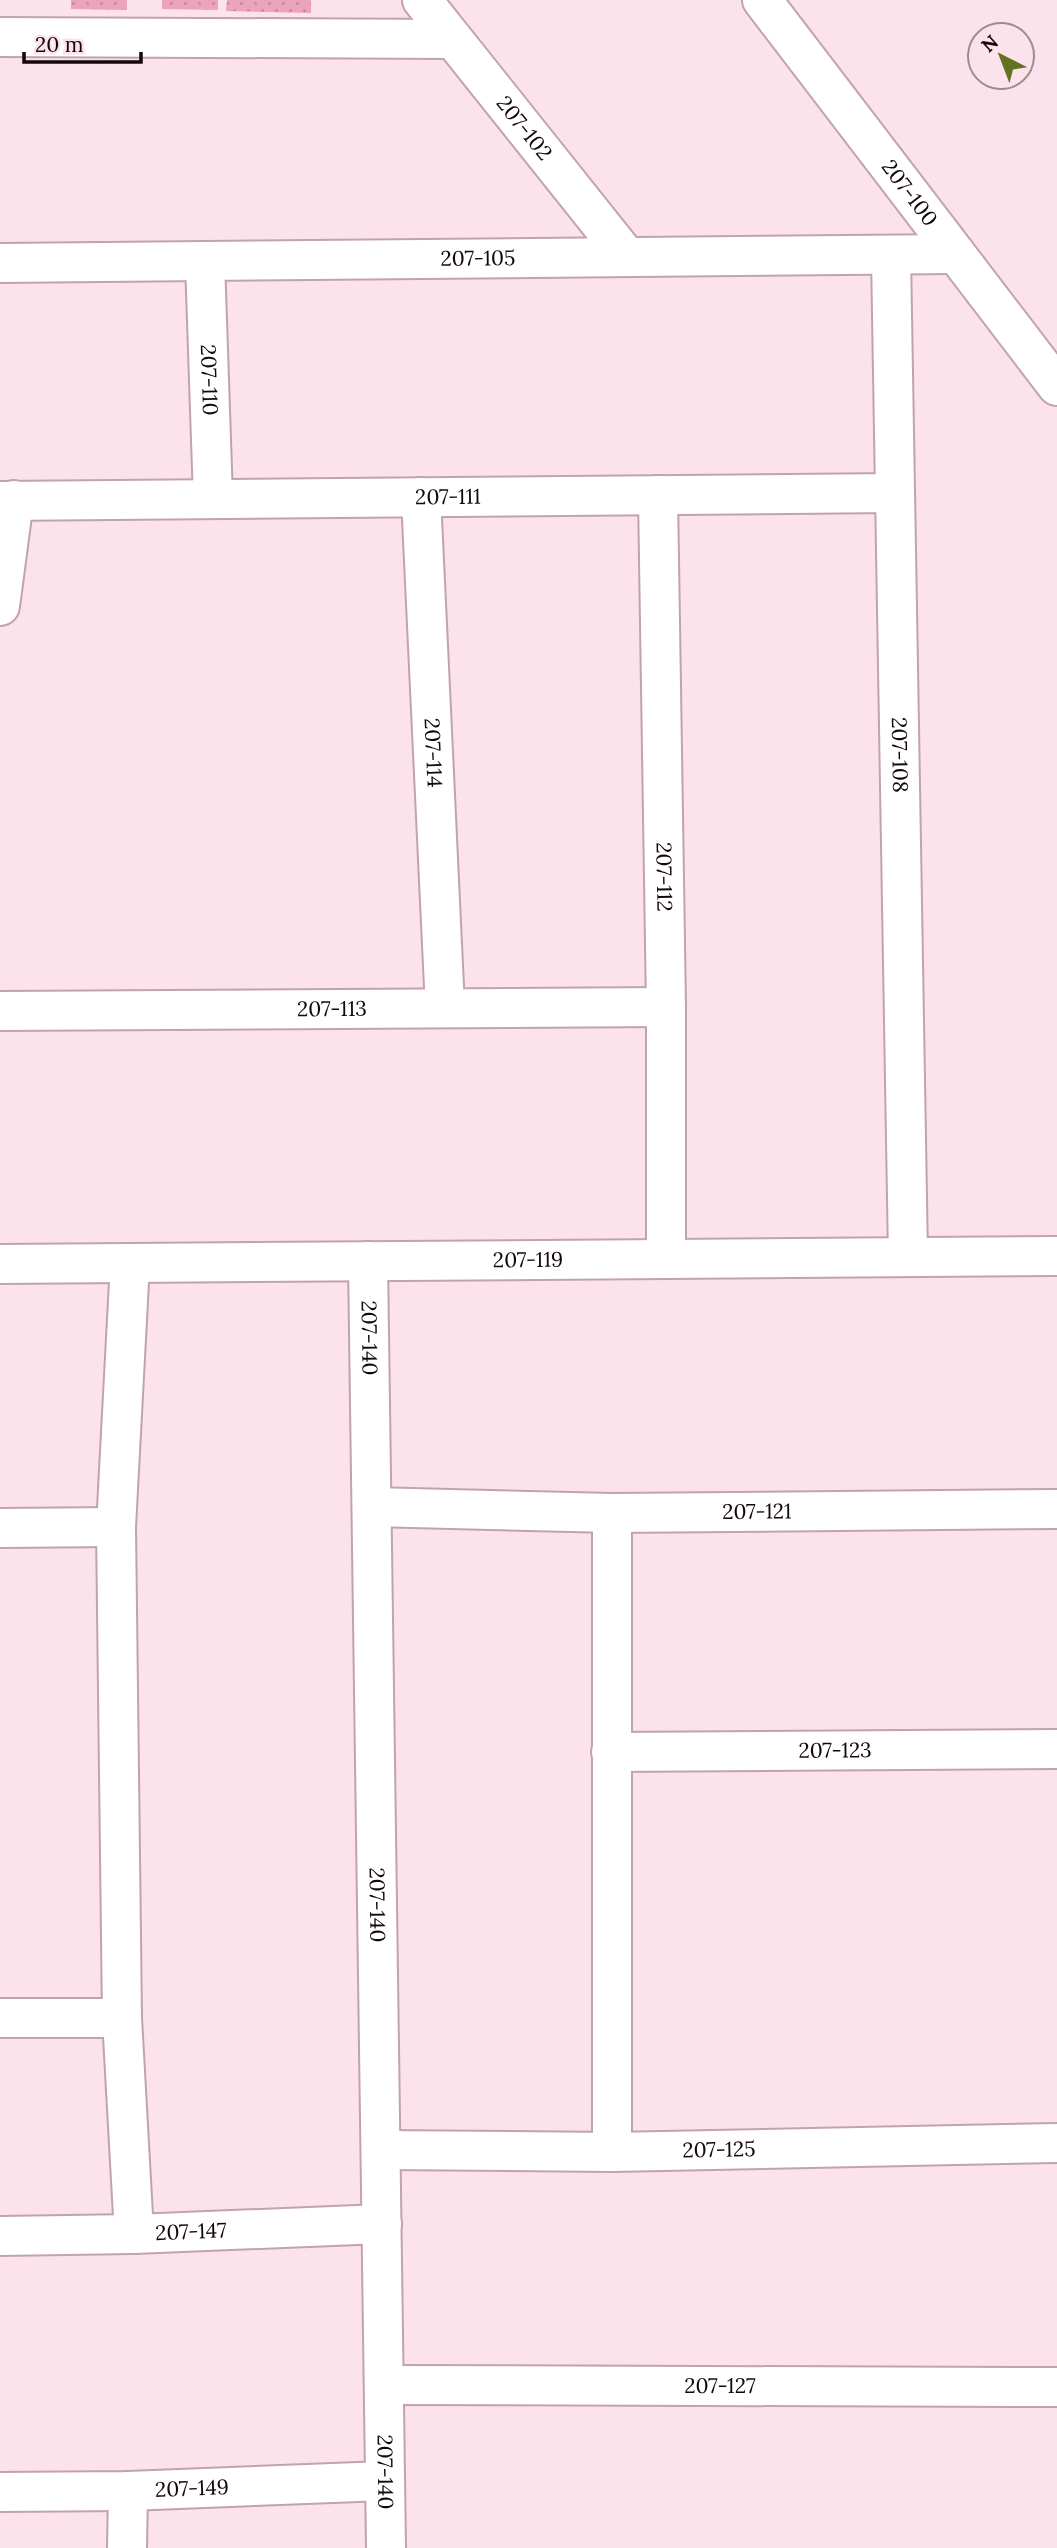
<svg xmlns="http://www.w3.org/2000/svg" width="1057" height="2548" font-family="Lora,serif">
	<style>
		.park { fill: url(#park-dots) }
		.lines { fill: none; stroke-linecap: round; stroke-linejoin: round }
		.minor-casing { stroke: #c2a3ac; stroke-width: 42 }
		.minor { stroke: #fff; stroke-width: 38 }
		.labels { text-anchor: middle; stroke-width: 5; stroke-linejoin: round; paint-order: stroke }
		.street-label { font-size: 21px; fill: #12080c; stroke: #fce2ea }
	</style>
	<defs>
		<pattern id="park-dots" width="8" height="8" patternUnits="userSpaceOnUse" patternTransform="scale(1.75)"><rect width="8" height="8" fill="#eba4bc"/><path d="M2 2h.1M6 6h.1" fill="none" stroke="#c88ca0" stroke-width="1.8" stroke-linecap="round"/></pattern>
	</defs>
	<rect width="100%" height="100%" fill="#fce2ea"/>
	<path class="park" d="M71,0H127V10L71,9Z
		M162,0H218V10L162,9Z
		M227,0H311V13L226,11Z"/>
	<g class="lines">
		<defs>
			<g id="minor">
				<path id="s1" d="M422,0L627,257"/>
				<path id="s2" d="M762,0L1057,386"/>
				<path d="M0,37L452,39"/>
				<path id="s3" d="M891,255L908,1257"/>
				<path id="s4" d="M205,261L213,499"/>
				<path id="s5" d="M0,263L956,254"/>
				<path id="s6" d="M658,495L666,1007V1258"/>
				<path id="s7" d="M421,497L445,1008"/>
				<path id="s8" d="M0,501L894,493"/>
				<path d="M0,606L14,500"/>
				<path id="s9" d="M0,1011L666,1007"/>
				<path id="s10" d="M368,1261L386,2548"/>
				<path d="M130,1263L116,1527L122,2018L134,2234"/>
				<path id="s11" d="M0,1264L1057,1256"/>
				<path id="s12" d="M372,1507L612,1513L1057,1509"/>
				<path d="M612,1513V2152"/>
				<path d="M0,1528L116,1527"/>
				<path id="s13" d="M611,1752L1057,1749"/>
				<path d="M0,2018H122"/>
				<path id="s14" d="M381,2150L612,2152L1057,2143"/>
				<path id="s15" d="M0,2236L134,2234L382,2224"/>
				<path id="s16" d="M384,2385L1057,2387"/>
				<path id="s17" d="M0,2492L128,2491L385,2481"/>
				<path d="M127,2548L128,2491"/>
			</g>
		</defs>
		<use href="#minor" class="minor-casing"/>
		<use href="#minor" class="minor"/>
	</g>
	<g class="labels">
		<g class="street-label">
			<text dy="7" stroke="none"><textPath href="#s1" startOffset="164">207-102</textPath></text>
			<text dy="7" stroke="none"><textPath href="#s2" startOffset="243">207-100</textPath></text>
			<text dy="7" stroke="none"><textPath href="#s5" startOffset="478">207-105</textPath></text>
			<text dy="7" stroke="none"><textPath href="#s4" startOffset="119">207-110</textPath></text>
			<text dy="7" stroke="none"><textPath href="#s8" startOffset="448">207-111</textPath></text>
			<text dy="7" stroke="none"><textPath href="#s7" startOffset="256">207-114</textPath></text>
			<text dy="7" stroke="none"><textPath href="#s3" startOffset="500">207-108</textPath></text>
			<text dy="7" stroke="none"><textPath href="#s6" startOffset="382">207-112</textPath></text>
			<text dy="7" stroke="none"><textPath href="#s9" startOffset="332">207-113</textPath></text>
			<text dy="7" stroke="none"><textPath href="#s11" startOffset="528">207-119</textPath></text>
			<text dy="7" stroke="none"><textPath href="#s10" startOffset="77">207-140</textPath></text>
			<text dy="7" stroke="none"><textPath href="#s12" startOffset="385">207-121</textPath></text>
			<text dy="7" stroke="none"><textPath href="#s13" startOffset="224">207-123</textPath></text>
			<text dy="7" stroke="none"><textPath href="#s10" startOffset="644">207-140</textPath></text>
			<text dy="7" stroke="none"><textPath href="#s14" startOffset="338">207-125</textPath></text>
			<text dy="7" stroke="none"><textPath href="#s15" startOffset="191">207-147</textPath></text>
			<text dy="7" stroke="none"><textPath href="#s16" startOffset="336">207-127</textPath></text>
			<text dy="7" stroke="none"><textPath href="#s10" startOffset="1211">207-140</textPath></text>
			<text dy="7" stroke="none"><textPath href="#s17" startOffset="192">207-149</textPath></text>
		</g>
	</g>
	<g transform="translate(1001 56) rotate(318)"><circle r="33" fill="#fce2ea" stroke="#9e8b91" stroke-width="2"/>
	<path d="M0-5L12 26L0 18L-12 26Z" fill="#62721f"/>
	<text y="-10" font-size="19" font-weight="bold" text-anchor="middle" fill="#12080c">N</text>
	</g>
	<path d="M24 52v10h117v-10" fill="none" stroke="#12080c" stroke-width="3.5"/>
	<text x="35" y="52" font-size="21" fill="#12080c" stroke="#fce2ea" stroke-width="5" paint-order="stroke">20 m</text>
</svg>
